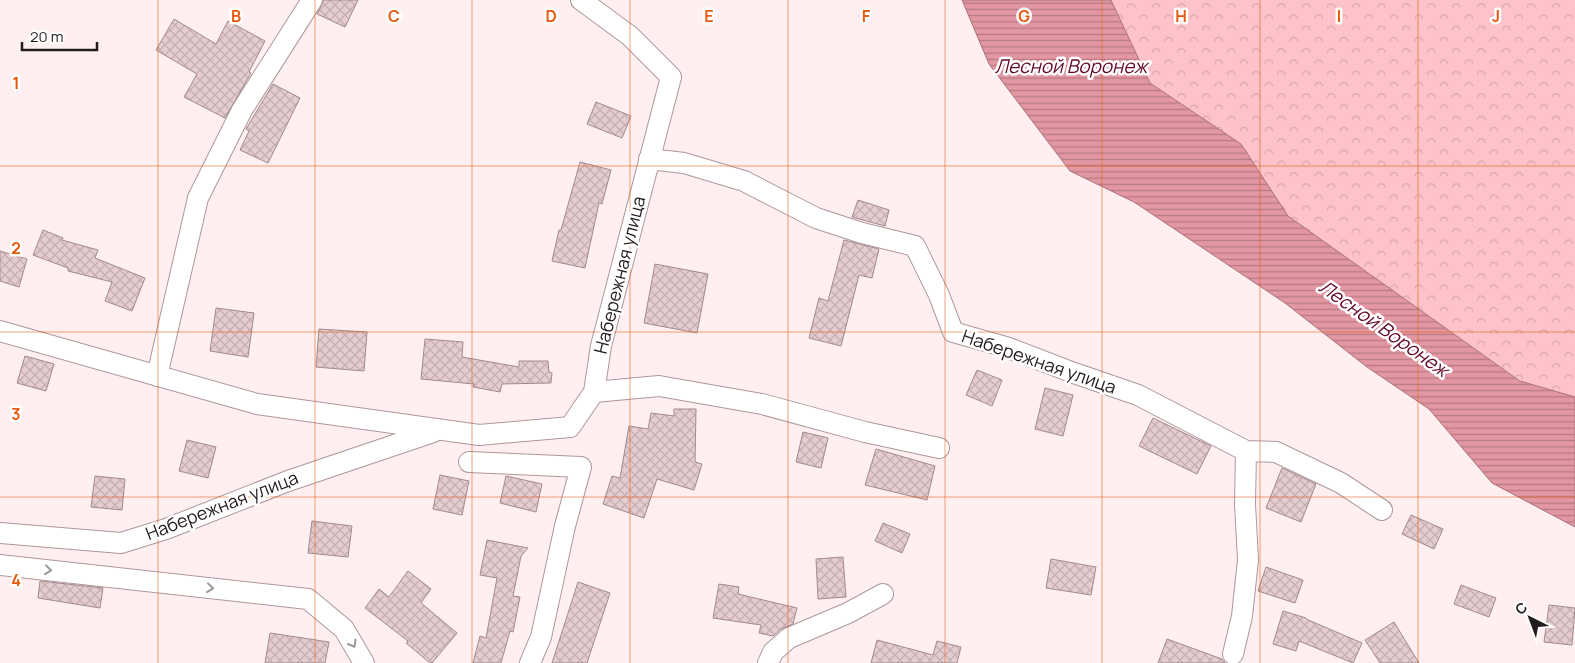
<svg xmlns="http://www.w3.org/2000/svg" width="1575" height="663" font-family="Manrope,sans-serif">
	<style>
		.forest { fill: url(#forest-crowns) }
		.water { fill: url(#water-rules); stroke: #a9727a }
		.building { fill: url(#building-cross-hatch); stroke: #a18a8d }
		.lines { fill: none; stroke-linecap: round; stroke-linejoin: round }
		.street-casing { stroke: #ae979a; stroke-width: 22 }
		.street { stroke: #fff; stroke-width: 20 }
		.oneway { stroke: #9c9899 }
		.grid { fill: none; stroke: #e8590c; stroke-width: 1; stroke-opacity: 0.55 }
		.labels { text-anchor: middle; stroke-width: 5; stroke-linejoin: round; paint-order: stroke }
		.street-label { font-size: 18px; fill: #241b1c; stroke: #fff }
		.water-label { font-size: 19px; font-style: italic; fill: #620725; stroke: #fff }
		.grid-label { font-size: 16px; text-anchor: middle; font-weight: bold; fill: #e8590c; stroke: #fff; stroke-width: 5; stroke-linejoin: round; paint-order: stroke }
	</style>
	<defs>
		<pattern id="forest-crowns" width="20" height="18" patternUnits="userSpaceOnUse" patternTransform="scale(1.25)"><rect width="20" height="18" fill="#fdc2ca"/><path d="M2 6a3 3 0 1 1 6 0M12 15a3 3 0 1 1 6 0" fill="none" stroke="#d9a6ad"/></pattern>
		<pattern id="water-rules" width="6" height="5" patternUnits="userSpaceOnUse" patternTransform="scale(1.25)"><rect width="6" height="5" fill="#e297a2"/><path d="M0 2.5h6" fill="none" stroke="#b77a83"/></pattern>
		<pattern id="building-cross-hatch" width="8" height="8" patternUnits="userSpaceOnUse" patternTransform="scale(1.25)"><rect width="8" height="8" fill="#e5cccf"/><path d="M0 0l8 8M0 8l8-8" fill="none" stroke="#c4afb1"/></pattern>
	</defs>
	<rect width="100%" height="100%" fill="#ffeff1"/>
	<path class="forest" d="M1111,0H1575V397L1521,381L1287,216L1241,144L1150,83Z"/>
	<path class="water" d="M962,0H1111L1150,83L1241,144L1288,216L1520,381L1575,397V527L1492,483L1429,409L1367,367L1285,303L1134,202L1070,171L989,64Z"/>
	<path class="building" d="M324,0H358L345,27L317,14Z
		M174,19L216,44L228,21L265,41L249,72L251,73L225,118L184,97L197,74L156,50Z
		M273,84L300,98L268,163L240,150L249,131L246,129Z
		M596,102L631,116L622,138L587,124Z
		M580,162L611,170L602,204L599,203L585,268L552,261L559,230H561Z
		M858,200L889,210L885,226L852,217Z
		M43,230L63,238L62,240L98,250L95,258L145,278L132,311L105,301L112,282L68,271V268L33,255Z
		M844,240L879,249L872,278L859,275L841,346L809,338L819,298L828,301Z
		M0,251L27,259L19,287L0,281Z
		M655,264L708,274L697,333L644,323Z
		M216,308L254,313L248,357L210,351Z
		M319,329L367,332L364,371L316,367Z
		M425,339L463,342L462,357L519,367V361H548L549,372L552,373L551,383L502,384L500,392L473,387L474,384L421,379Z
		M25,356L54,364L46,391L17,383Z
		M977,370L1002,380L992,406L966,395Z
		M1045,388L1073,395L1063,436L1035,429Z
		M674,409H696L695,462L702,464L694,490L657,479L644,518L603,504L612,476L620,478L629,426L648,429L651,413L674,416Z
		M1153,418L1211,446L1197,474L1139,446Z
		M803,432L828,438L821,468L796,462Z
		M187,440L216,447L208,478L179,471Z
		M876,449L935,466L927,500L865,485Z
		M1282,468L1316,484L1301,522L1266,508Z
		M440,475L469,481L462,515L433,509Z
		M95,476L125,479L122,510L91,507Z
		M506,476L542,484L536,512L500,503Z
		M1411,515L1443,529L1434,549L1402,534Z
		M312,521L352,526L348,557L308,553Z
		M883,523L910,534L902,553L875,541Z
		M487,540L528,548L521,556L513,596L520,597L513,632L510,631L501,663H473L480,636L486,638L497,578L480,575Z
		M843,557L846,597L818,599L816,559Z
		M1051,559L1096,567L1091,595L1046,588Z
		M1266,567L1303,580L1295,603L1258,591Z
		M408,571L431,589L421,603L457,633L432,663H430L406,643L408,641L365,608L379,589L389,597Z
		M40,581L103,588L100,608L38,598Z
		M578,582L610,593L587,663H552Z
		M719,584L739,587L738,594L797,608L793,624L781,629L773,636L759,633L761,625L713,618Z
		M1461,585L1496,598L1489,617L1454,604Z
		M1549,605L1575,608L1572,645L1544,642Z
		M1283,611L1306,618V619L1362,643L1353,663L1299,641L1296,651L1273,644Z
		M1394,622L1419,663H1380L1365,640Z
		M270,633L329,642L325,663H265Z
		M1167,639L1222,659L1225,663H1158Z
		M877,640L933,655L937,641L961,647L957,663H871Z"/>
	<g class="lines">
		<defs>
			<path id="street" d="M649,159L684,163L744,181L816,218L862,233L915,246L939,295L953,332L1006,347L1074,373L1138,395L1246,451L1276,452L1341,483L1382,510
				M0,331L257,404L479,435L570,427L594,392L601,346L671,77L630,36L581,0
				M157,376L198,198L242,110L312,0
				M594,392L659,386L762,404L865,432L939,448
				M469,462L581,467L565,526L541,637L530,663
				M0,533L121,543L166,529L288,481L433,432
				M0,565L308,599L344,629L364,663
				M1233,654L1242,616L1248,560L1245,504L1246,451
				M768,663L773,652L789,638L848,613L883,594"/>
		</defs>
		<use href="#street" class="street-casing"/>
		<use href="#street" class="street"/>
	</g>
	<defs><path id="oneway-chevron" d="M-2-3.5L2.5 0L-2 3.5" fill="none" stroke-width="1.6" stroke-linecap="round" stroke-linejoin="round" transform="scale(1.25)"/></defs>
	<g class="oneway">
		<use href="#oneway-chevron" transform="translate(48 570) rotate(6)"/>
		<use href="#oneway-chevron" transform="translate(210 588) rotate(6)"/>
		<use href="#oneway-chevron" transform="translate(353 644) rotate(60)"/>
	</g>
	<path class="grid" d="M158,0V663M315,0V663M472,0V663M630,0V663M788,0V663M945,0V663M1102,0V663M1260,0V663M1418,0V663M0,166H1575M0,332H1575M0,497H1575"/>
	<g class="labels">
		<g class="street-label">
			<text transform="translate(620 275) rotate(-76)" y="6">Набережная улица</text>
			<text transform="translate(1039 362) rotate(19)" y="6">Набережная улица</text>
			<text transform="translate(222 506) rotate(-21)" y="6">Набережная улица</text>
		</g>
		<g class="water-label">
			<text x="1071" y="73">Лесной Воронеж</text>
			<text transform="translate(1384 328) rotate(35)" y="7">Лесной Воронеж</text>
		</g>
	</g>
	<g class="grid-label">
		<text x="236" y="22">B</text>
		<text x="394" y="22">C</text>
		<text x="551" y="22">D</text>
		<text x="709" y="22">E</text>
		<text x="866" y="22">F</text>
		<text x="1024" y="22">G</text>
		<text x="1181" y="22">H</text>
		<text x="1339" y="22">I</text>
		<text x="1496" y="22">J</text>
		<text x="16" y="89">1</text>
		<text x="16" y="254">2</text>
		<text x="16" y="420">3</text>
		<text x="16" y="586">4</text>
	</g>
	<g transform="translate(1530 618) rotate(318)" stroke="#ffffff" stroke-width="4" paint-order="stroke">
	<path d="M0-4L9 19L0 12L-9 19Z" fill="#241b1c"/>
	<text y="-8" font-size="14" font-weight="bold" text-anchor="middle" fill="#241b1c">С</text>
	</g>
	<path d="M22 42v8h75v-8" fill="none" stroke="#241b1c" stroke-width="2.5"/>
	<text x="30" y="42" font-size="15" fill="#241b1c" stroke="#ffffff" stroke-width="4" paint-order="stroke">20 m</text>
</svg>
